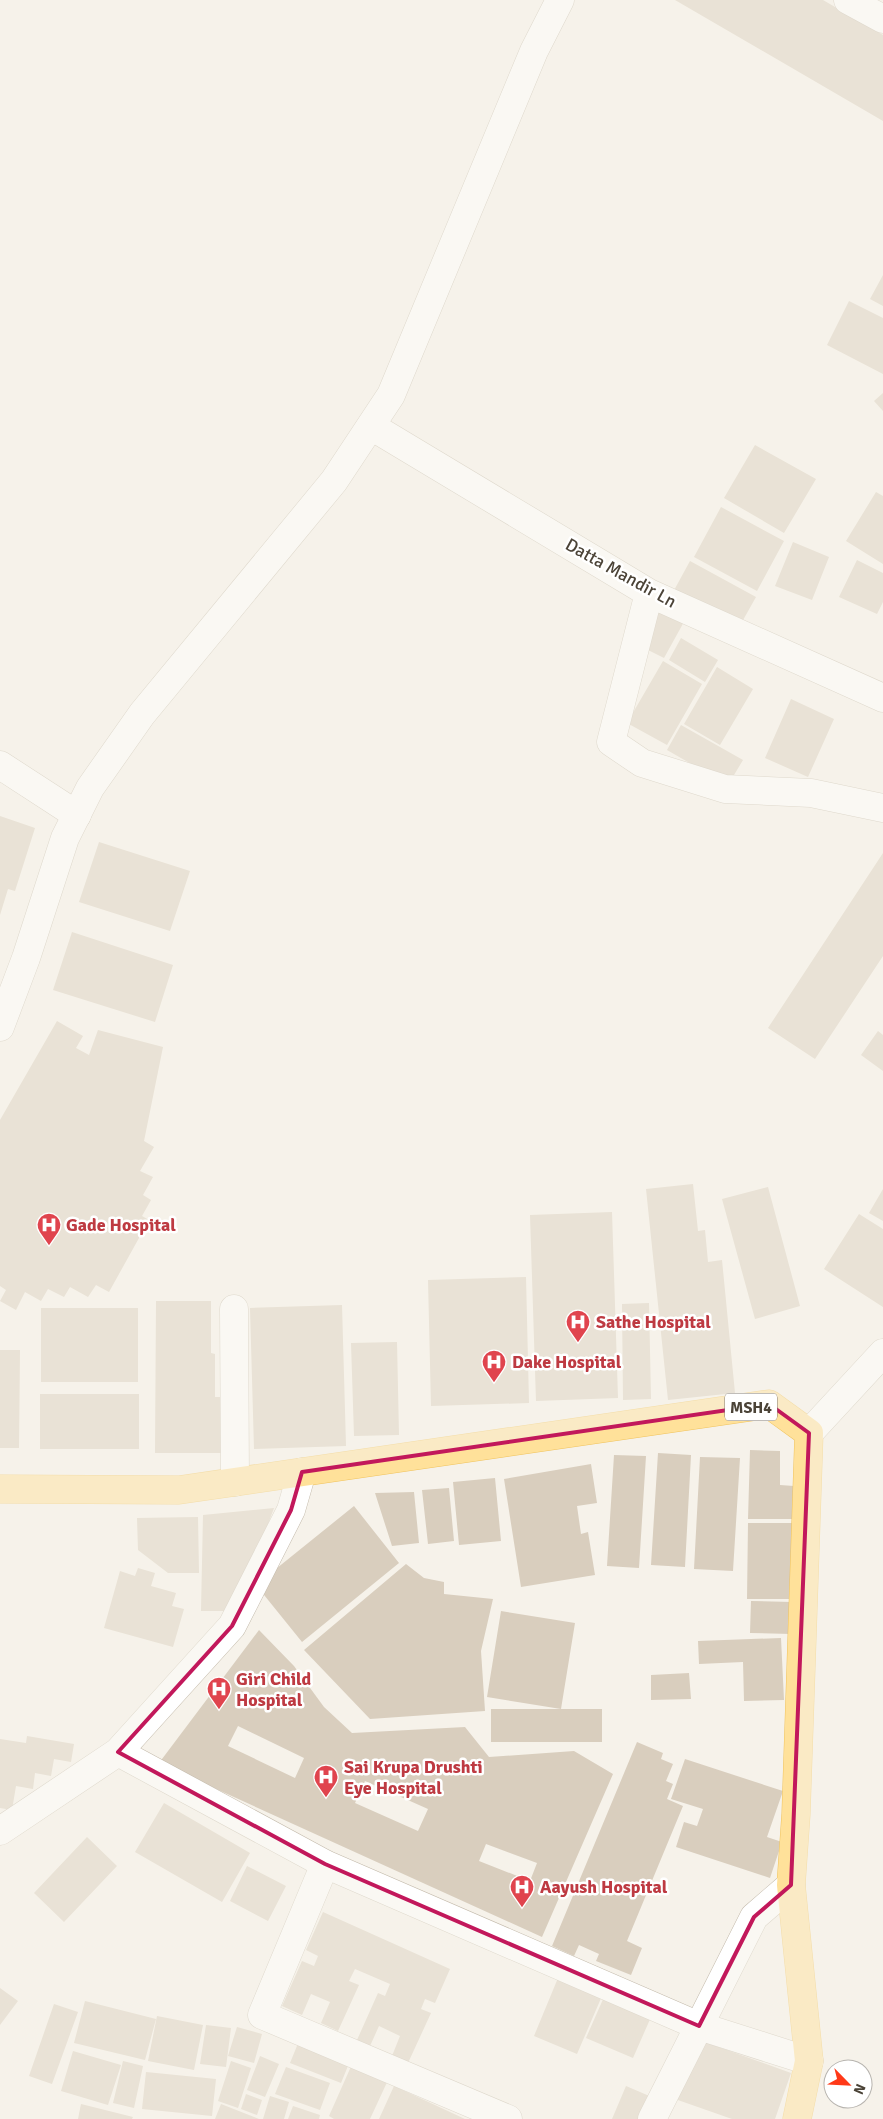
<svg xmlns="http://www.w3.org/2000/svg" width="883" height="2119" font-family="Signika,sans-serif">
	<style>
		.building { fill: #d9cebe; fill-rule: evenodd }
		.lines { fill: none; stroke-linecap: round; stroke-linejoin: round }
		.minor-casing { stroke: #c3baab; stroke-width: 29 }
		.tertiary-casing { stroke: #c3baab; stroke-width: 29 }
		.primary-casing { stroke: #f0c35d; stroke-width: 29 }
		.minor { stroke: #fff; stroke-width: 28 }
		.tertiary { stroke: #fff; stroke-width: 28 }
		.primary { stroke: #ffe19a; stroke-width: 28 }
		.marked { fill: none; stroke: #c2185b; stroke-width: 4; stroke-linejoin: round }
		.labels { text-anchor: middle; stroke-width: 5; stroke-linejoin: round; paint-order: stroke }
		.shield { fill: #fff; stroke: #817b73; stroke-width: 1 }
		.shield-label { font-size: 16px; font-weight: bold; fill: #4b4337 }
		.street-label { font-size: 18px; fill: #4b4337; stroke: #fff }
		.health-label { font-size: 18px; font-weight: bold; fill: #be3a42; stroke: #fff; text-anchor: start }
	</style>
	<rect width="100%" height="100%" fill="#f6f2ea"/>
	<path class="building" d="M675,0H823L883,35V121Z
		M883,275V306L870,299Z
		M849,301L883,318V374L827,345Z
		M883,393V411L874,401Z
		M755,445L816,479L784,533L724,498Z
		M876,492L883,496V564L846,541Z
		M721,507L784,541L757,591L694,557Z
		M793,542L829,557L812,600L775,586Z
		M857,560L883,573V602L877,614L839,597Z
		M690,561L756,597L738,629L672,594Z
		M659,605L685,620L664,658L638,645Z
		M681,638L718,660L705,682L669,660Z
		M663,661L702,684L667,745L627,723Z
		M717,667L753,689L720,745L684,724Z
		M791,699L834,719L808,777L765,758Z
		M681,725L743,760L728,785L667,750Z
		M0,816L35,828L15,891L8,889L0,915Z
		M99,842L190,871L170,931L79,902Z
		M883,853V956L815,1059L768,1028Z
		M72,932L173,965L155,1022L53,990Z
		M57,1021L83,1036L76,1048L89,1055L98,1030L163,1047L144,1141L154,1147L140,1171L153,1177L143,1195L151,1200L142,1216L149,1220L109,1292L96,1285L88,1297L70,1287L64,1297L48,1289L41,1301L25,1292L16,1310L0,1301L6,1290L0,1286V1120Z
		M878,1031L883,1035V1071L861,1055Z
		M693,1184L698,1231L705,1230L708,1262L722,1260L735,1393L668,1400L646,1189Z
		M768,1187L800,1306L755,1319L722,1199Z
		M883,1189V1221L869,1213Z
		M612,1212L618,1398L536,1401L530,1215Z
		M859,1214L883,1229V1307L824,1269Z
		M526,1277L529,1403L431,1406L428,1280Z
		M156,1301H211V1353L215,1354V1397H228V1453H155Z
		M649,1303L651,1399L623,1400L622,1304Z
		M342,1305L346,1446L254,1449L250,1308Z
		M41,1308H138V1382H41Z
		M397,1342L399,1435L354,1436L351,1343Z
		M0,1350H20L19,1448H0Z
		M40,1394H139V1449H40Z
		M750,1450L780,1451V1485L794,1486L793,1519H748Z
		M658,1453L691,1455L685,1567L651,1565Z
		M614,1455L646,1456L639,1568L607,1566Z
		M700,1457L740,1458L733,1571L694,1569Z
		M591,1464L597,1503L577,1506L581,1534L588,1532L595,1575L521,1587L504,1479Z
		M495,1478L501,1541L459,1545L453,1482Z
		M449,1488L454,1541L428,1544L422,1490Z
		M414,1492L419,1543L392,1546L375,1493Z
		M354,1506L399,1563L302,1642L256,1585Z
		M274,1508L236,1611H201L203,1515Z
		M198,1517L199,1573H168L138,1550L137,1518Z
		M748,1523H794L793,1599H747Z
		M406,1564L424,1578L444,1582V1594L493,1599L481,1651L485,1711L370,1719L304,1650Z
		M138,1568L155,1573L151,1586L176,1593L172,1606L184,1609L173,1647L104,1628L120,1571L135,1576Z
		M751,1601L792,1602L791,1634L750,1633Z
		M501,1611L575,1623L561,1709L487,1697Z
		M259,1630L294,1666L324,1707L352,1733L465,1727L489,1757L574,1751L613,1774L542,1937L159,1763ZM238,1726L304,1758L295,1778L228,1746ZM365,1781L428,1809L418,1831L355,1803ZM486,1844L537,1863L530,1881L479,1861Z
		M781,1638L784,1700L744,1701L743,1662L699,1664L698,1641Z
		M689,1673L691,1699L651,1700V1675Z
		M491,1709H602V1742H491Z
		M27,1736L74,1744L71,1762L54,1759L51,1776L35,1773L33,1789L16,1786L12,1810L0,1808V1739L26,1743Z
		M637,1742L663,1753L661,1759L673,1764L666,1781L673,1784L667,1799L683,1806L627,1941L642,1948L631,1975L596,1961L599,1954L579,1945L574,1956L552,1946Z
		M685,1759L783,1791L767,1837L782,1842L770,1878L676,1847L684,1822L697,1826L703,1809L671,1799Z
		M164,1803L250,1853L222,1902L135,1852Z
		M87,1837L117,1866L64,1922L34,1893Z
		M247,1866L286,1886L268,1921L230,1901Z
		M323,1912L450,1969L435,2003L425,1999L421,2009L431,2013L408,2063L392,2056L400,2036L379,2026L370,2046L357,2040L378,1993L385,1996L390,1984L355,1969L349,1981L359,1985L338,2031L321,2023L330,2002L311,1994L302,2015L282,2006L302,1961L314,1966L318,1956L306,1950Z
		M558,1978L602,1996L577,2054L534,2036Z
		M0,1988L18,2001L0,2025Z
		M604,1997L651,2017L633,2058L586,2038Z
		M85,2001L156,2019L145,2060L74,2043Z
		M54,2004L78,2012L52,2084L29,2076Z
		M157,2016L203,2025L194,2070L148,2061Z
		M206,2025L231,2028L226,2067L200,2064Z
		M237,2027L262,2034L254,2063L228,2056Z
		M696,2039L791,2073L775,2119H732L675,2099Z
		M299,2041L350,2061L341,2083L290,2063Z
		M73,2051L121,2065L108,2105L61,2091Z
		M260,2056L279,2064L265,2097L247,2090Z
		M123,2061L143,2066L134,2108L113,2103Z
		M231,2061L251,2068L238,2108L218,2101Z
		M353,2062L389,2078L370,2119H334L329,2116Z
		M286,2067L330,2083L320,2110L275,2094Z
		M146,2072L216,2079L212,2116L142,2109Z
		M394,2086L465,2119H379Z
		M626,2086L654,2098L645,2119H612Z
		M246,2094L262,2100L257,2115L241,2109Z
		M270,2096L289,2102L284,2119H263Z
		M81,2104L133,2117L132,2119H78Z
		M221,2104L259,2119H215Z
		M293,2106L320,2115L319,2119H288Z"/>
	<g class="lines">
		<defs>
			<path id="minor" d="M848,0L883,19
				M371,426L649,593L883,698
				M649,593L611,742L642,763L725,789L811,793L883,808
				M0,765L77,815
				M234,1309L235,1482
				M118,1752L232,1626L291,1510L302,1472
				M0,1831L118,1752L325,1864L699,2026L809,2061
				M325,1864L262,2015L508,2119
				M652,2119L754,1917L791,1885"/>
			<path id="tertiary" d="M0,1027L26,958L65,838L90,788L142,714L334,481L391,395L534,51L560,0
				M809,1433L883,1353"/>
			<path id="primary" d="M0,1489L179,1490L769,1404L809,1433L796,1814L791,1885L809,2061L797,2119"/>
		</defs>
		<use href="#minor" class="minor-casing"/>
		<use href="#tertiary" class="tertiary-casing"/>
		<use href="#primary" class="primary-casing"/>
		<use href="#minor" class="minor"/>
		<use href="#tertiary" class="tertiary"/>
		<use href="#primary" class="primary"/>
	</g>
	<path d="M0 0H883V2119H0ZM769,1404L809,1433L791,1885L754,1917L699,2026L325,1864L118,1752L232,1626L291,1510L302,1472Z" fill="#f6f2ea" fill-opacity=".55" fill-rule="evenodd"/>
	<path class="marked" d="M769,1404L809,1433L791,1885L754,1917L699,2026L325,1864L118,1752L232,1626L291,1510L302,1472Z"/>
	<defs>
		<symbol id="hospital-pin" viewBox="-11 -11 22 30"><path d="M0 17L-7.5 6A9.5 9.5 0 1 1 7.5 6Z" fill="#e0444e" stroke="#fff"/><path d="M-5-5h3v3.5h4V-5h3V5h-3V1.5h-4V5h-3Z" fill="#fff"/></symbol>
	</defs>
	<g fill-rule="evenodd">
		<use href="#hospital-pin" x="35" y="1211" width="28" height="38"/>
		<use href="#hospital-pin" x="564" y="1308" width="28" height="38"/>
		<use href="#hospital-pin" x="480" y="1348" width="28" height="38"/>
		<use href="#hospital-pin" x="205" y="1675" width="28" height="38"/>
		<use href="#hospital-pin" x="312" y="1763" width="28" height="38"/>
		<use href="#hospital-pin" x="508" y="1873" width="28" height="38"/>
	</g>
	<g class="labels">
		<rect class="shield" x="725" y="1393.5" width="52" height="27" rx="4"/>
		<g class="shield-label">
			<text x="751" y="1413">MSH4</text>
		</g>
		<g class="street-label">
			<text transform="translate(621 573) rotate(29)" y="6">Datta Mandir Ln</text>
		</g>
		<g class="health-label">
			<text x="66" y="1231">Gade Hospital</text>
			<text x="596" y="1328">Sathe Hospital</text>
			<text x="512" y="1368">Dake Hospital</text>
			<text x="236" y="1685">Giri Child<tspan x="236" dy="21">Hospital</tspan></text>
			<text x="344" y="1773">Sai Krupa Drushti<tspan x="344" dy="21">Eye Hospital</tspan></text>
			<text x="540" y="1893">Aayush Hospital</text>
		</g>
	</g>
	<g transform="translate(848 2084) rotate(114)"><circle r="24" fill="#ffffff" stroke="#b7b4af"/>
	<path d="M0-4L9 19L0 12L-9 19Z" fill="#ff3918"/>
	<text y="-8" font-size="14" font-weight="bold" text-anchor="middle" fill="#4b4337">N</text>
	</g>
</svg>
